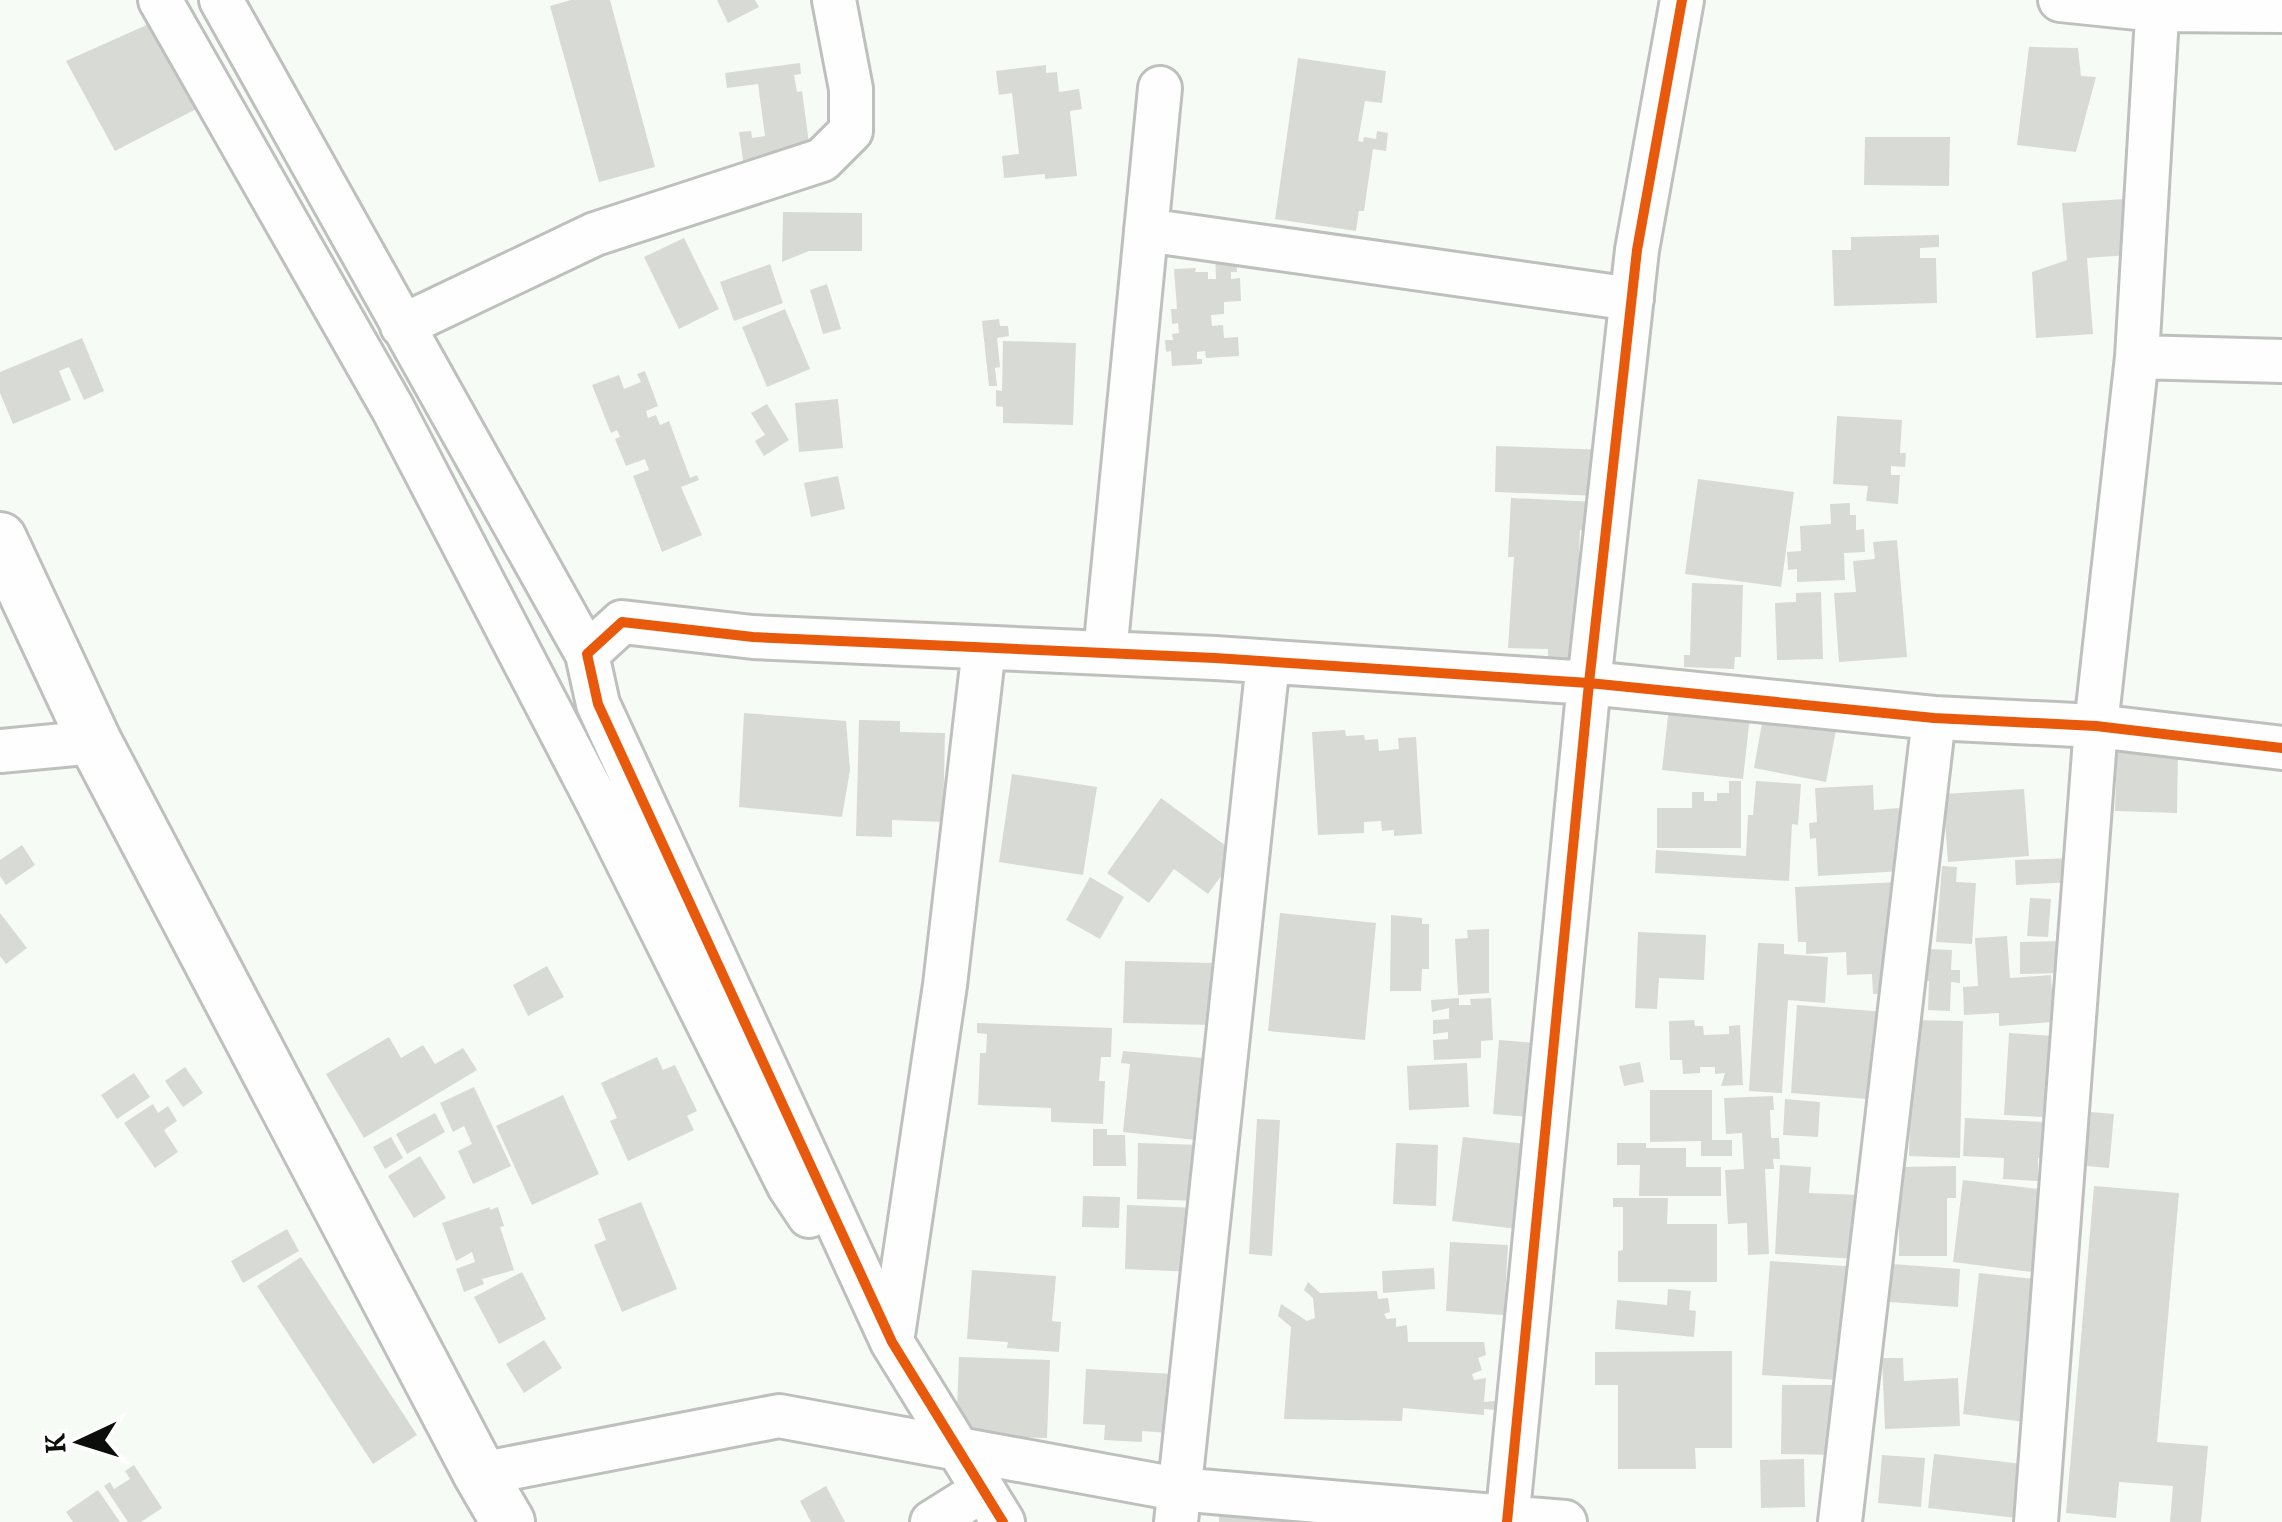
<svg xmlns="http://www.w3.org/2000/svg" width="2282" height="1522" font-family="Lora,serif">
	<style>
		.building { fill: #d8dad6 }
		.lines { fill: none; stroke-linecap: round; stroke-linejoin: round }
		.minor-casing { stroke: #bdc0bc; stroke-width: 48 }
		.tertiary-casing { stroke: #bdc0bc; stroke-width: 58 }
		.minor { stroke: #fefefe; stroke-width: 42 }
		.tertiary { stroke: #fefefe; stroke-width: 52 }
		.cycleway-casing { stroke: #fff; stroke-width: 16 }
		.cycleway { stroke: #e8590c; stroke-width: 10 }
	</style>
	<rect width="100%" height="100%" fill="#f7fbf5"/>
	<path class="building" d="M571,0H610L655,167L599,182L550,6Z
		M717,0H755L759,7L728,23Z
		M151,23L202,106L115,151L66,61Z
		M2029,47L2078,48L2081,76L2096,77L2076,152L2017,145Z
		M1298,58L1386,71L1382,103L1365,101L1358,141L1363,142L1364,137L1376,139L1377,131L1388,133L1386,151L1373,149L1364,211H1359L1356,231L1275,219Z
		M800,63L801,74L794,75L797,92L802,91L811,158L744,167L739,132L751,131L752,138L765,136L758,84L727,88L725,73Z
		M1046,65V73L1057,72L1059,92L1079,89L1082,109L1070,111L1077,176L1045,179V174L1004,178L1002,156L1019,154L1012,93L999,95L996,71Z
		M1865,137H1950L1949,186L1864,185Z
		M2125,199L2129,255L2087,258L2093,334L2036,338L2032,272L2067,260L2062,203Z
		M783,212L862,213V251H809L782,262Z
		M1939,235V247L1920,248V258H1936L1937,303L1834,306L1832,250H1851V237Z
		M684,238L719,309L679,329L644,257Z
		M1236,249L1237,272H1231V279L1240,278L1241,301L1224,302V314L1211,315L1212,326L1223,325L1224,338L1238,337L1239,356L1206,358L1205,351L1197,352V359H1202V364L1172,366L1171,351L1166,352L1165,340H1173L1172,334L1179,333L1178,323L1172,324L1171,309H1177L1174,269L1196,268L1195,272H1208V279H1216L1215,250Z
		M770,264L783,303L734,321L720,282Z
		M827,284L841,329L823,334L810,290Z
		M785,309L810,369L767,387L742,327Z
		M999,319L1000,326H1008L1009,336L997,338L1000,367L995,368L997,386H989L982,321Z
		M82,338L104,391L84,400L69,367L59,371L71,400L13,424L0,393V372Z
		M1003,341L1076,343L1073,425L1003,423V407L996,406V390L1002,391Z
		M645,371L658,406L646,411L648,418L656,415L660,425L669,421L690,478L697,475L699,480L681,487L702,535L662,552L633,476L649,470L645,459L626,466L615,439L620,437L617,430L611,433L592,385L619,375L624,389L641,382L637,374Z
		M838,399L843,448L799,452L795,403Z
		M767,404L789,440L764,456L755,441L765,435L751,413Z
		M1837,416L1902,420L1900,453H1906L1905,467L1891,466V475H1900L1898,504L1866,501L1868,486L1833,484Z
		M1496,446L1608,450L1600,496L1495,492Z
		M838,476L845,509L811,517L804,483Z
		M1698,479L1794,492L1781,587L1685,574Z
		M1511,498L1598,502L1597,531L1580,530L1579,557H1587L1583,659L1548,657V649L1508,648L1514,557H1508Z
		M1850,503V515H1856V530L1864,529L1865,552L1844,553L1845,580L1797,582V569L1788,570L1787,552L1801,551L1800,526L1831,524L1830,504Z
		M1897,540L1907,657L1839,662L1834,593L1856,592L1853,561L1875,559L1873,542Z
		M1692,583L1743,585L1741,657H1735L1734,669L1684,667V655H1690Z
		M1821,592L1823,659L1777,660L1775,603L1796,602V593Z
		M1670,698L1751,707L1743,779L1662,770Z
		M1765,706L1838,720L1826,782L1754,768Z
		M744,713L846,721L850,770L842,817L739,807Z
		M859,720L900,721V732L945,733L943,822L892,820V837L856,836Z
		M1345,730L1346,736L1364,735L1365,740L1378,739L1379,751L1399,749L1398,738L1416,737L1422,834L1394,836V830L1382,831L1381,821L1364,822V833L1318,835L1312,732Z
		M2117,752L2178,754L2177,813L2115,811Z
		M1012,774L1097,787L1083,875L999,862Z
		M1729,781H1741V848H1657V808H1692V792H1704V801H1717V793H1729Z
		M1756,781L1801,784L1798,825L1792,824L1789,881L1655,873L1656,850L1746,856L1748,815H1753Z
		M1873,785L1874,810L1899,808L1903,871L1818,876L1816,838L1810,839L1809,823L1817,822L1815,788Z
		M2024,789L2029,856L1948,862L1943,794Z
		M1161,798L1237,854L1208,894L1174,869L1149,903L1107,873Z
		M22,845L35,865L6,885L0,876V860Z
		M2073,858L2074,882L2016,885L2015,860Z
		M1942,866L1957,867L1956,882L1976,883L1972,944L1936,942Z
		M1090,877L1124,897L1100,939L1066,920Z
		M1899,882L1905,993L1873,994L1872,974L1847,975L1846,952L1806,954V942H1798L1795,887Z
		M2030,898L2051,899L2048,937L2027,936Z
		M0,913L27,948L6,964L0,956Z
		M1280,913L1376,923L1365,1040L1268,1031Z
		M1391,915L1422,918V924H1429V969H1422L1421,991H1390Z
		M1489,929V993L1458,995L1455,939L1468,938L1467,930Z
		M1638,932L1706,935L1704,980L1659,978L1657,1009L1635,1008Z
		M2007,936L2010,978L2051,975L2054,1022L1999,1026V1013L1964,1015L1963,987L1978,986L1975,938Z
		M2065,941V973L2020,974V942Z
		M1758,943L1784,944V954L1828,957L1825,1003L1788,1000L1782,1093L1749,1091Z
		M1928,949L1952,950L1951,970H1960V983L1951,982L1950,1011L1928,1010L1929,981H1920L1921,967H1928Z
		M1125,961L1214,963L1213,1025L1123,1023Z
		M547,966L564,997L528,1016L513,985Z
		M1459,998V1005H1471L1470,999L1491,998L1493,1040L1481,1041V1058L1434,1060L1433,1040L1448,1039V1032L1433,1034V1020L1449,1019V1008L1432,1012L1431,1000Z
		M1797,1005L1886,1012L1880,1100L1791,1093Z
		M1694,1020L1695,1026H1703L1704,1035L1729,1034V1026L1740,1025L1743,1085L1721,1086L1725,1073L1715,1074V1067H1700V1073L1683,1074L1682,1060H1670L1669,1021Z
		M1912,1020L1963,1021L1960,1158L1909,1156Z
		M977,1023L1112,1028L1111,1057H1101L1099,1081H1105L1103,1124L1051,1122V1108L978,1105L980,1053H986L987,1034L977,1033Z
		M2009,1033L2068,1037L2063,1118L2004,1115Z
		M389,1037L401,1058L423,1045L435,1064L463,1048L477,1070L364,1138L326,1074Z
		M1499,1040L1547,1044L1541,1118L1493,1114Z
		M1123,1051L1204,1058L1196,1140L1123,1132L1130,1064L1121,1063Z
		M657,1057L663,1070L675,1065L697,1111L687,1116L694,1130L628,1161L610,1121L617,1118L601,1083Z
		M1640,1062L1644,1082L1624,1086L1619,1066Z
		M1467,1063L1469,1107L1409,1110L1407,1066Z
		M185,1067L203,1093L183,1107L165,1081Z
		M134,1073L150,1097L117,1119L101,1095Z
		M474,1087L511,1166L473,1184L458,1151L472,1144L464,1126L453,1132L440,1103Z
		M1650,1090H1712V1140H1732V1156H1701V1141L1650,1142Z
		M563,1095L599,1174L532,1205L496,1126Z
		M1773,1096L1774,1110H1770L1771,1138H1779L1780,1159H1773L1774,1169H1765L1769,1254L1748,1255L1747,1223L1728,1224L1725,1170L1744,1169L1742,1133L1726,1134L1724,1098Z
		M1785,1099L1820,1102L1818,1137L1783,1135Z
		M153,1104L158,1113L168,1106L177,1121L164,1130L178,1152L155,1168L124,1123Z
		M2091,1112L2114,1114L2109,1168L2086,1166Z
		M435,1113L445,1132L407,1154L396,1134Z
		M1965,1118L2045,1122L2044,1158H2038V1181L2003,1179L2004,1158L1963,1156Z
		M1257,1119L1280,1120L1272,1256L1249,1254Z
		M1093,1129H1107V1135H1125L1126,1166H1093Z
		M391,1137L403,1158L385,1169L373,1147Z
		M1463,1137L1535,1145L1525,1230L1452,1221Z
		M1138,1143L1202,1145L1200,1201L1137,1199Z
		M1396,1143L1438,1145L1436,1206L1393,1204Z
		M1617,1143H1646V1148H1686V1167H1721V1196H1639L1640,1165H1617Z
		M420,1156L446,1198L414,1218L388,1176Z
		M1780,1165L1811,1167L1809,1193L1860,1195L1857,1259L1775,1254Z
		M1956,1166V1198H1947V1256H1899V1167Z
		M1963,1180L2046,1190L2039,1273L1953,1262Z
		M2094,1186L2179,1193L2157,1442L2208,1446L2201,1522H2170L2173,1486L2119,1482L2116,1518L2066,1513Z
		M1083,1196L1120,1197L1119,1228L1082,1227Z
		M1613,1198H1668L1667,1224H1717V1282H1618V1251L1623,1250V1207H1613Z
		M641,1202L677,1289L622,1312L594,1245L606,1240L598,1219Z
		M1127,1205L1199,1208L1196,1272L1125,1269Z
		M490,1207V1210L498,1207L504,1226L500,1227L514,1270L482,1279L484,1284L464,1292L456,1269L475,1262L472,1252L456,1261L442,1223Z
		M287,1229L299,1251L243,1283L231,1261Z
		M1450,1242L1508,1245L1504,1315L1446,1311Z
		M301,1257L417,1435L373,1464L257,1286Z
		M1770,1261L1859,1267L1852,1381L1762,1375Z
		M1892,1264L1960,1269L1958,1307L1889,1302Z
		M1434,1268L1435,1289L1383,1293L1382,1271Z
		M972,1270L1056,1276L1052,1321L1061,1322L1059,1352L1007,1348L1008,1342L967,1339Z
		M522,1272L546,1319L499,1344L474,1297Z
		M1979,1273L2042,1280L2025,1422L1963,1414Z
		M1308,1282L1320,1293L1377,1291L1378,1299L1388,1298L1390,1312L1384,1314L1387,1319L1396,1318V1327L1407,1325L1408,1342H1484L1486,1355L1478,1358L1482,1370L1472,1374L1474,1380L1486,1378L1484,1402L1495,1401L1496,1410L1484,1409V1415L1403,1408L1402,1421L1284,1419L1291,1327L1278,1316L1281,1304L1307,1321L1315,1318L1313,1298L1304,1290Z
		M1668,1289L1691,1291L1689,1310L1696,1311L1694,1337L1615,1329L1617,1300L1667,1305Z
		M544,1340L562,1368L524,1393L506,1364Z
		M1732,1351V1448H1695L1696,1469H1618V1385H1595V1352Z
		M959,1357L1050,1360L1047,1438L956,1435Z
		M1882,1358H1903L1904,1381L1958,1378L1960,1426L1885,1429Z
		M1086,1369L1172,1374L1169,1433L1142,1431V1442L1104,1440L1105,1425L1083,1424Z
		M1782,1385H1845L1844,1455L1781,1454Z
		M1934,1454L2032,1465L2026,1519L1928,1508Z
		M1882,1455L1925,1458L1921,1507L1878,1503Z
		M1804,1459L1805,1507L1761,1508L1760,1460Z
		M134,1465L162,1508L141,1522H128L104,1486L110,1482L114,1489L130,1479L125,1471Z
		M826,1486L845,1522H811L800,1501Z
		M98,1490L120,1522H73L66,1512Z
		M1219,1512L1342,1522H1219Z"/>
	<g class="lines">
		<defs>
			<path id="minor" d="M160,0L393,409L599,805L789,1186L809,1216
				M221,0L587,654
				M2060,0L2156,10L2282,11
				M1146,230L1632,299
				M402,326L595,234L822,160L851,131V89L834,0
				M2137,357L2282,361
				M1105,653L1160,88
				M0,751L95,742
				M892,1342L945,985L984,648
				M480,1474L779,1416L1177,1489L1565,1522
				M932,1522L983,1490
				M1003,1522L892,1342L598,704L587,654L622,622L753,637L1215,658L1589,683L1934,718L2096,726L2282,748
				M1176,1522L1268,662
				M1507,1522L1589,683L1637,250L1682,0
				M1840,1522L1934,718
				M2036,1522L2096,726L2137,357L2158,0"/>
			<path id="tertiary" d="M0,539L95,742L480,1474L508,1522"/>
		</defs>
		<use href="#minor" class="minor-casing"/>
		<use href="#tertiary" class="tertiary-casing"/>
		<use href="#minor" class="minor"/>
		<use href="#tertiary" class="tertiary"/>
		<defs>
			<path id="cycleway" d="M1003,1522L892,1342L598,704L587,654L622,622L753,637L1215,658L1589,683L1934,718L2096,726L2282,748
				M1507,1522L1589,683L1637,250L1682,0"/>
		</defs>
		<use href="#cycleway" class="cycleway-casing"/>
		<use href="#cycleway" class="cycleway"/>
	</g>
	<g transform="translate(80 1442) rotate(266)" stroke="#ffffff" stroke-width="8" paint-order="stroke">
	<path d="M0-8L18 38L0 25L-18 38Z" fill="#0b0e0b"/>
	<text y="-15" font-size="28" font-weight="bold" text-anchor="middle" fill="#0b0e0b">K</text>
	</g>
</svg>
